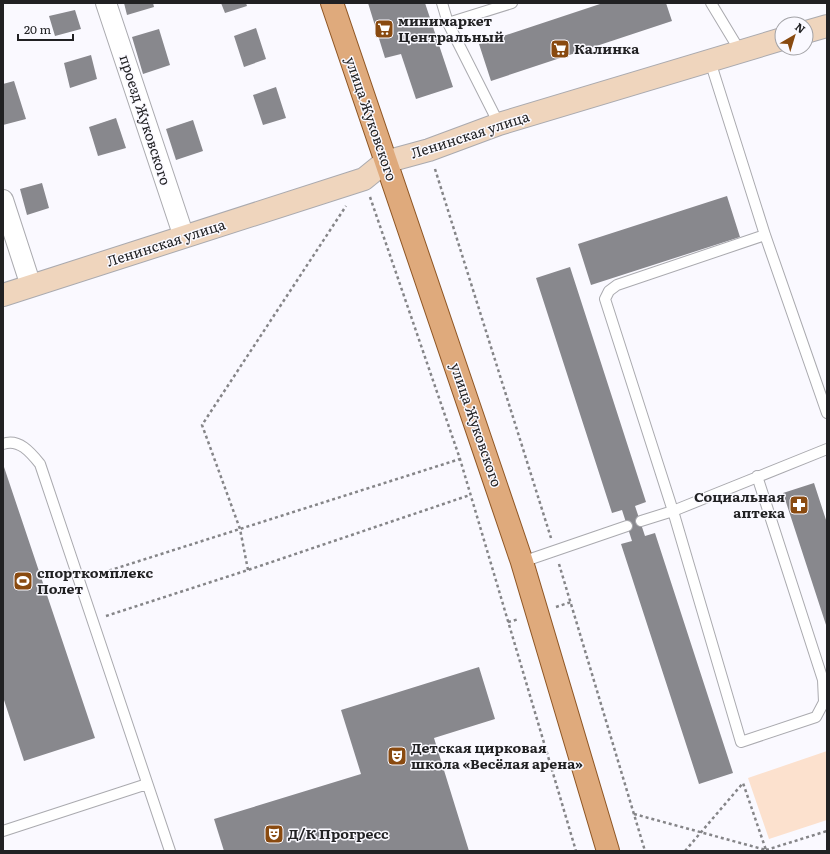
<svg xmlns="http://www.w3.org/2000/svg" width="830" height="854" font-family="Literata,serif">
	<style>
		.green { fill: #fce1ce }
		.building { fill: #88888d }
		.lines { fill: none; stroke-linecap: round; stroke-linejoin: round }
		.lane-casing { stroke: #aaaaaf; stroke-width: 12 }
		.street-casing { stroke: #aaaaaf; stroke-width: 22 }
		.secondary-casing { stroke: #aaaaaf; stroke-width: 24 }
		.primary-casing { stroke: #8f5624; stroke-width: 24 }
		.path { stroke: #858588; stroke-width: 2.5; stroke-dasharray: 3 3; stroke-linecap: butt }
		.lane { stroke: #fff; stroke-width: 10 }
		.street { stroke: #fff; stroke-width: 20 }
		.secondary { stroke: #efd5bd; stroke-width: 22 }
		.primary { stroke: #dfaa7c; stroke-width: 22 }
		.labels { text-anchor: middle; stroke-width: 3; stroke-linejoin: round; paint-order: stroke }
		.poi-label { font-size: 14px; font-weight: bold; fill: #212123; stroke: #faf9ff; text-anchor: start }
		.street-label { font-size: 14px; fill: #212123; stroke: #faf9ff }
	</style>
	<rect width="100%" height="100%" fill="#faf9ff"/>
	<path class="green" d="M827,751V820L769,839L748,778Z"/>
	<path class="building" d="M124,3H153L154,7L127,15Z
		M221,3H246L247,6L225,13Z
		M368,3H425L453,87L416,99L401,54L385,58Z
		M603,3H666L672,21L491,81L479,44Z
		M75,10L81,29L55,36L49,16Z
		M256,28L266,59L244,67L234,36Z
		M159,29L170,65L143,74L132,37Z
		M91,55L97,79L70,88L64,63Z
		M14,81L26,119L3,125V84Z
		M276,87L286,118L263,125L253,95Z
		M116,118L126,148L98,156L89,127Z
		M193,120L203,151L176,160L166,129Z
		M42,183L49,208L27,215L20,189Z
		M727,196L740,237L591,285L578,244Z
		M570,267L646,502L635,506L645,536L655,533L733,773L699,784L621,544L632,541L622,510L612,513L536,278Z
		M3,464L95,738L24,761L3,697Z
		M814,483L827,523V628L783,493Z
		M479,667L495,719L434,738L469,851H224L214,819L361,774L341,710Z"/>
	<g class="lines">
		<defs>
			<path id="lane" d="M442,3L448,23L512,3
				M711,3L740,51
				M448,23L499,124
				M710,61L765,235L827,413
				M3,444C19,438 31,453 40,464L170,851
				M757,476L823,680L824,702L816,717L741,742L673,511L605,299L609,291L617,285L765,235
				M641,521L673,511L827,449
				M522,562L627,526
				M3,831L147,784"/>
			<path id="street" d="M106,3L184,237
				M3,200L31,286"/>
			<path id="secondary" d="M806,32L827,26
				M3,295L364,179L385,162L429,150L499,124L782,39"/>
			<path id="primary" d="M332,3L522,562L608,851"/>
		</defs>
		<use href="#lane" class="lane-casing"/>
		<use href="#street" class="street-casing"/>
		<use href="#secondary" class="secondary-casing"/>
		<use href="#primary" class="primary-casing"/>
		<path class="path" d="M435,169L551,538
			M370,197L460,459L576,851
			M559,564L645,851
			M248,570L240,529L202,425L346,206
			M92,576L460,459
			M556,607L571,602
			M106,616L248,570L470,495
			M508,622L519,619
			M634,814L766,850
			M766,850L827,831
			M685,851L743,783L766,850"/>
		<use href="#lane" class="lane"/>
		<use href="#street" class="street"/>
		<use href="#secondary" class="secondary"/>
		<use href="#primary" class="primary"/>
	</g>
	<defs>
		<symbol id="supermarket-square" viewBox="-11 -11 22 22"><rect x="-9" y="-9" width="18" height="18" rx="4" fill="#894a10" stroke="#faf9ff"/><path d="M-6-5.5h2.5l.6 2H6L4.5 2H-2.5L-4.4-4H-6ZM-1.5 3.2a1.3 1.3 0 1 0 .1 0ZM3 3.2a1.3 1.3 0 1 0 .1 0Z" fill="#fff"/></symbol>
		<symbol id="pharmacy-square" viewBox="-11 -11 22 22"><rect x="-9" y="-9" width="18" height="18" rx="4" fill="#894a10" stroke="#faf9ff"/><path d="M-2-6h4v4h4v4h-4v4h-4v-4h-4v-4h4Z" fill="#fff"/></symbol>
		<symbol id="stadium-square" viewBox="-11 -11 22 22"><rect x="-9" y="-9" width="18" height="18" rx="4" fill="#894a10" stroke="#faf9ff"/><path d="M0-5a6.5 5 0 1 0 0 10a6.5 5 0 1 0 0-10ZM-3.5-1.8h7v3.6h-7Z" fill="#fff"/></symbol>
		<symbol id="theatre-square" viewBox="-11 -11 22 22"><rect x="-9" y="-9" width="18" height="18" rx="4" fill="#894a10" stroke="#faf9ff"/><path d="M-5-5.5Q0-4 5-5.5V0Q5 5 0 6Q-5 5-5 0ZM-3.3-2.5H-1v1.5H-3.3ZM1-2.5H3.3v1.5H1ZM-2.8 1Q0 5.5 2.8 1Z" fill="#fff"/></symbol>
	</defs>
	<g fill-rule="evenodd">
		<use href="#supermarket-square" x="373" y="18" width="22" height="22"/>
		<use href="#supermarket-square" x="549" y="38" width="22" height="22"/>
		<use href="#pharmacy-square" x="788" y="494" width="22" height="22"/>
		<use href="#stadium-square" x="12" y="570" width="22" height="22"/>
		<use href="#theatre-square" x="386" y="745" width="22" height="22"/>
		<use href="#theatre-square" x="263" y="823" width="22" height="22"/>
	</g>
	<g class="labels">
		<g class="poi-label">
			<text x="398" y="26">минимаркет<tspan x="398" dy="16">Центральный</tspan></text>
			<text x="574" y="54">Калинка</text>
			<text x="785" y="502" text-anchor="end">Социальная<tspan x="785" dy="16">аптека</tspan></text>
			<text x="37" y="578">спорткомплекс<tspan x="37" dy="16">Полет</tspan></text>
			<text x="411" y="753">Детская цирковая<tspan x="411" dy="16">школа «Весёлая арена»</tspan></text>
			<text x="288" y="839">Д/К Прогресс</text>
		</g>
		<g class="street-label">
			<text transform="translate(371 119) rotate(71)" y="5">улица Жуковского</text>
			<text transform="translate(145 120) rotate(72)" y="5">проезд Жуковского</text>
			<text transform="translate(470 135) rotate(-18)" y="5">Ленинская улица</text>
			<text transform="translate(166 243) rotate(-18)" y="5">Ленинская улица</text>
			<text transform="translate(476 425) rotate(71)" y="5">улица Жуковского</text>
		</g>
	</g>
	<rect width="830" height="854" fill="none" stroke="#212123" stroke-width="8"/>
	<g transform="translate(794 36) rotate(38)"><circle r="19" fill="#faf9ff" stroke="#a3a3a7"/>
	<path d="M0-3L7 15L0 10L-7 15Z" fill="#894a10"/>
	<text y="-6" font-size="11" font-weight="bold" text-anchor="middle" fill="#212123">N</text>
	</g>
	<path d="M18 34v6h55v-6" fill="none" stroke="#212123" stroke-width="2"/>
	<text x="24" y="34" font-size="12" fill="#212123" stroke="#faf9ff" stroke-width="3" paint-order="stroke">20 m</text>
</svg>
